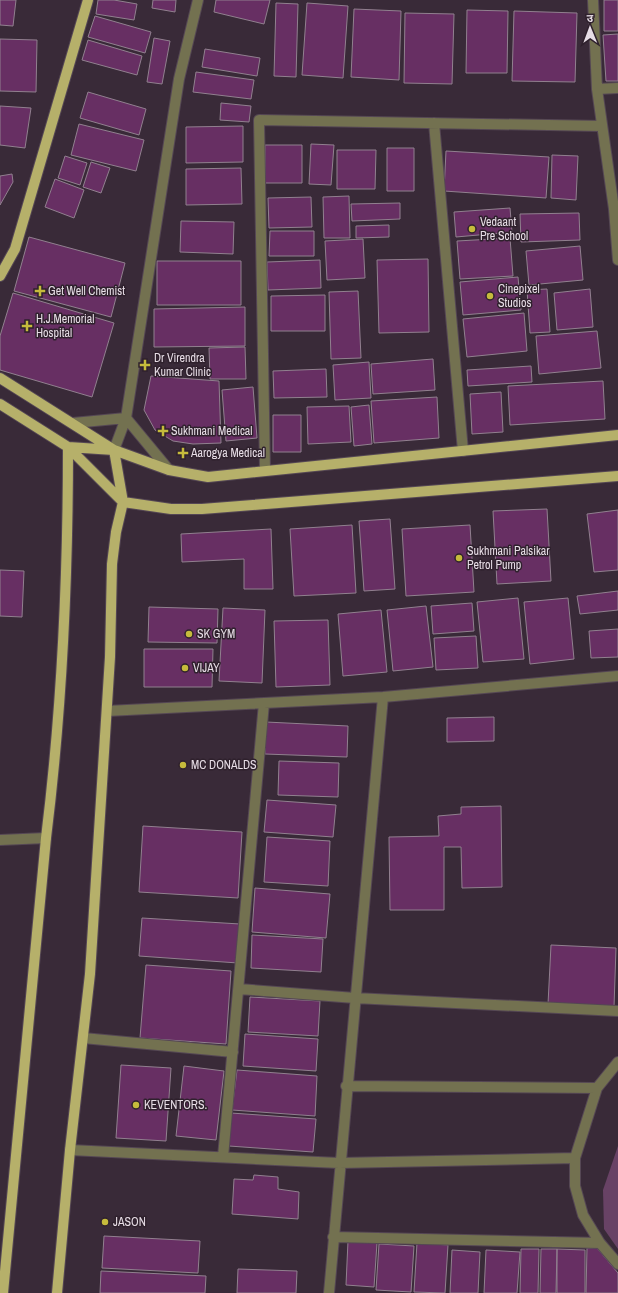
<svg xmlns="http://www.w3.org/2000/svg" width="618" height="1293" font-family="'Archivo Narrow','Noto Sans Devanagari',sans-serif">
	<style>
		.green { fill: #684265 }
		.building { fill: #672f63; stroke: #91808f }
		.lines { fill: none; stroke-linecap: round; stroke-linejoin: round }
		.minor-casing { stroke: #554754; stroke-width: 12 }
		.major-casing { stroke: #554754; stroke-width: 12 }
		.minor { stroke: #737150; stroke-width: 10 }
		.major { stroke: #b6b06a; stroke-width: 10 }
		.poi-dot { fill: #c6bb3c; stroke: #2f212d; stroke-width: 1.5 }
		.labels { text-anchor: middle; stroke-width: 3; stroke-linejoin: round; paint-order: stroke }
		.poi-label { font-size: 12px; fill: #e7dde6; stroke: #2f212d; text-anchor: start }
	</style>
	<rect width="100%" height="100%" fill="#392a38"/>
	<path class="green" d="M618,1146V1249L604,1229L603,1190Z"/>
	<path class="building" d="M0,0H16L13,26L0,25Z
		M98,0H114L137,4L134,20L96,14Z
		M153,0H176L175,12L152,8Z
		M216,0H270L264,24L214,12Z
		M604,0H618V31H604Z
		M276,3L298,4L296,77L274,76Z
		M307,3L348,6L343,78L302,75Z
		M354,9L401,11L399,80L351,77Z
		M467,10L508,11L507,73H466Z
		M514,11L577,13L575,82L512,81Z
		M405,13L454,14L452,84L404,83Z
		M95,16L151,32L145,53L88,37Z
		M618,34V81H606L603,35Z
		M154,38L170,41L162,84L147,82Z
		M0,39L37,40L36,92L0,91Z
		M88,40L142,56L137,75L82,60Z
		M205,49L260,58L257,76L202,67Z
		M196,72L254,80L251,99L193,92Z
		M88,92L146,109L139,135L80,118Z
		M221,103L251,106L249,122L220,120Z
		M0,106L31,108L25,148L0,145Z
		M79,124L144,140L136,171L71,155Z
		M243,126V162L186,163V127Z
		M311,144L334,145L331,185L309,184Z
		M265,145H302V183H265Z
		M387,148H414V191H387Z
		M337,150H376L375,189H337Z
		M446,151L549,157L546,198L444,191Z
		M552,155L578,156L576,200L551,198Z
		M65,156L87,163L80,185L58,178Z
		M91,162L110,168L101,193L83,187Z
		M241,168L242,204L186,205V169Z
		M12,174L13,182L0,205V176Z
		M55,179L84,190L74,218L45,207Z
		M349,196L350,238H324L323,197Z
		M311,197L312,227L269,228L268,198Z
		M400,203V219L352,221L351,204Z
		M510,208L512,232L456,237L454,212Z
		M579,213L580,240L521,242L520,214Z
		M181,221L234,222L233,254L180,252Z
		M389,225V237L356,238V226Z
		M270,231H314V256H269Z
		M29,237L125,263L111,317L14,291Z
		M510,238L513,276L460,279L457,241Z
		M363,239L365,278L327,280L325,241Z
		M580,246L583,280L529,285L526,251Z
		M428,259L429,332L379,333L377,260Z
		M320,260L321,288L268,290L267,262Z
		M157,261H241V305H157Z
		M518,277L521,310L463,315L460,282Z
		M547,289L550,332L530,333L527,290Z
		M590,289L593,327L557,330L554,293Z
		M358,291L361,358L331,359L329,292Z
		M13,293L114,323L92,397L0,370V336Z
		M325,295V331H271V296Z
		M245,307V346L154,347V309Z
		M524,313L527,351L467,357L463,319Z
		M597,331L601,368L539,374L536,336Z
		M245,347L246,379H210L209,348Z
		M433,359L435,390L373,394L371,364Z
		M369,362L371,398L335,400L333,365Z
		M531,366L532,382L468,386L467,370Z
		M326,369L327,397L274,398L273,371Z
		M151,376L219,381L221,443L193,444L173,441L155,430L144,410Z
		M603,381L605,419L510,425L508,386Z
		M253,387L257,438L226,441L222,390Z
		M501,392L503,432L472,434L470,394Z
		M437,397L439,438L374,443L371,401Z
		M369,405L372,444L354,446L351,407Z
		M349,406L351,442L308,444L307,407Z
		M273,415H301V452H273Z
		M547,509L551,581L497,584L493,511Z
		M618,510V570L594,572L587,514Z
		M390,519L395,589L364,591L359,521Z
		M352,525L356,593L294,596L290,529Z
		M470,525L474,592L406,596L402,529Z
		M271,529L273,589H244V559L182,562L181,534Z
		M0,570L24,571L22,617L0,616Z
		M618,591V610L580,614L577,596Z
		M518,598L524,659L483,662L477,602Z
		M568,598L574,659L530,664L524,602Z
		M472,603L474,631L433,634L431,606Z
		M426,606L433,667L393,671L387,610Z
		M149,607L218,609L217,643L148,642Z
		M223,608L265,610L262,683L219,681Z
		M381,610L387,672L343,676L338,614Z
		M328,620L330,685L276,687L274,621Z
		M618,629V657L591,658L589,631Z
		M476,636L478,668L436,670L434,638Z
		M144,649H213L212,687H144Z
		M494,717V741L447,742V718Z
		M266,722L348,726L347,757L265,754Z
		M279,761L339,763L338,797L278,795Z
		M267,800L336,805L333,837L264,832Z
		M501,806L502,887L462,888L461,847H444V910H390L389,837L439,836L438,816L461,814V807Z
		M143,826L242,832L238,898L139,892Z
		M267,837L330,841L328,886L264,882Z
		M255,888L330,894L326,938L252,932Z
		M142,918L240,924L238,963L139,956Z
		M252,935L323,939L321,972L251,968Z
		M551,945L616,948L614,1007L548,1004Z
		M146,965L231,971L226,1044L140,1038Z
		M250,997L320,1001L318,1036L248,1032Z
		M245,1034L318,1039L316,1071L243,1066Z
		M121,1065L171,1068L166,1141L116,1138Z
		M184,1066L224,1071L216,1140L176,1136Z
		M237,1070L317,1076L315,1116L232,1110Z
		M231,1113L316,1119L313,1152L229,1146Z
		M254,1175L278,1177V1189L299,1192L298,1219L232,1214L234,1179L253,1180Z
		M104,1236L200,1241L198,1273L102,1268Z
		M348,1241L377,1243L374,1287L346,1285Z
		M417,1243L448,1245L445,1293L414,1292Z
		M379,1244L414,1246L411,1292L376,1290Z
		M587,1248H597L618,1273V1293H586Z
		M521,1249H539L538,1293H520Z
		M541,1249H557L556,1293H540Z
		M557,1249L585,1250V1293H557Z
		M452,1250L480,1252L478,1293H450Z
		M486,1250L520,1252L517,1293H484Z
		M238,1269L297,1271L296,1293H237Z
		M101,1271L206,1276L205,1293H100Z"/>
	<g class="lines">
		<defs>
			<path id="minor" d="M593,0L597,89L614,209L618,260
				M597,89L618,88
				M434,123L463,451
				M126,418L169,470
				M73,423L126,418
				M114,450L126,418L179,79L198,0
				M265,470L259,120L602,126
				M107,711L383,697L618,676
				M0,840L46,838
				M239,989L355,998L618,1011
				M83,1038L233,1052
				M618,1062L597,1088L575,1158V1186L583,1215L600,1243L618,1264
				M346,1086L597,1088
				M70,1150L339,1163L575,1158
				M223,1157L264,703
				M333,1237L600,1243
				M329,1293L383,697"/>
			<path id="major" d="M0,276L15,249L88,0
				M0,378L114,450L169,470L208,477L618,435
				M0,404L68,447L123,502L171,509H202L618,476
				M3,1293L46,838C62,709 68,577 68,447
				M57,1293L70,1150L90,974L110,657L112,564L116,532L123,502L114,450L68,447"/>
		</defs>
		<use href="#minor" class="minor-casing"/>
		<use href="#major" class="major-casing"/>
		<use href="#minor" class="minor"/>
		<use href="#major" class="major"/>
	</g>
	<g class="poi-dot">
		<circle cx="472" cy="229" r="4"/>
		<path d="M38 285h4v4h4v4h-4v4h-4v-4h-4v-4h4z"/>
		<circle cx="490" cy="296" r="4"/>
		<path d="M25 320h4v4h4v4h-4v4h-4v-4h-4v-4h4z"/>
		<path d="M143 359h4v4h4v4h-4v4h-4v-4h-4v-4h4z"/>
		<path d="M161 425h4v4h4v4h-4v4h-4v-4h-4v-4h4z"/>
		<path d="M181 447h4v4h4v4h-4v4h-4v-4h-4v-4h4z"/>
		<circle cx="459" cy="558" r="4"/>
		<circle cx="189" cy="634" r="4"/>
		<circle cx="185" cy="668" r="4"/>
		<circle cx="183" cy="765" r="4"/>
		<circle cx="136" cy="1105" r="4"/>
		<circle cx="105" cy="1222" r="4"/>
	</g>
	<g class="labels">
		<g class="poi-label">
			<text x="480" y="226">Vedaant<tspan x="480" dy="14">Pre School</tspan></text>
			<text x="498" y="293">Cinepixel<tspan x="498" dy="14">Studios</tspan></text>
			<text x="48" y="295">Get Well Chemist</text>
			<text x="36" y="323">H.J.Memorial<tspan x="36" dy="14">Hospital</tspan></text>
			<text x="154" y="362">Dr Virendra<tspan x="154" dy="14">Kumar Clinic</tspan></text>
			<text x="171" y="435">Sukhmani Medical</text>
			<text x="191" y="457">Aarogya Medical</text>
			<text x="467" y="555">Sukhmani Palsikar<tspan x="467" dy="14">Petrol Pump</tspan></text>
			<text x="197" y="638">SK GYM</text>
			<text x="193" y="672">VIJAY</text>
			<text x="191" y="769">MC DONALDS</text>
			<text x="144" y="1109">KEVENTORS.</text>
			<text x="113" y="1226">JASON</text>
		</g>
	</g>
	<g transform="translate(590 28) rotate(359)" stroke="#2f212d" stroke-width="3" paint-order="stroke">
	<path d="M0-3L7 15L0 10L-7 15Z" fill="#e7dde6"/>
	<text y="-6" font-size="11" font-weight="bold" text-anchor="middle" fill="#e7dde6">उ</text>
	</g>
</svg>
